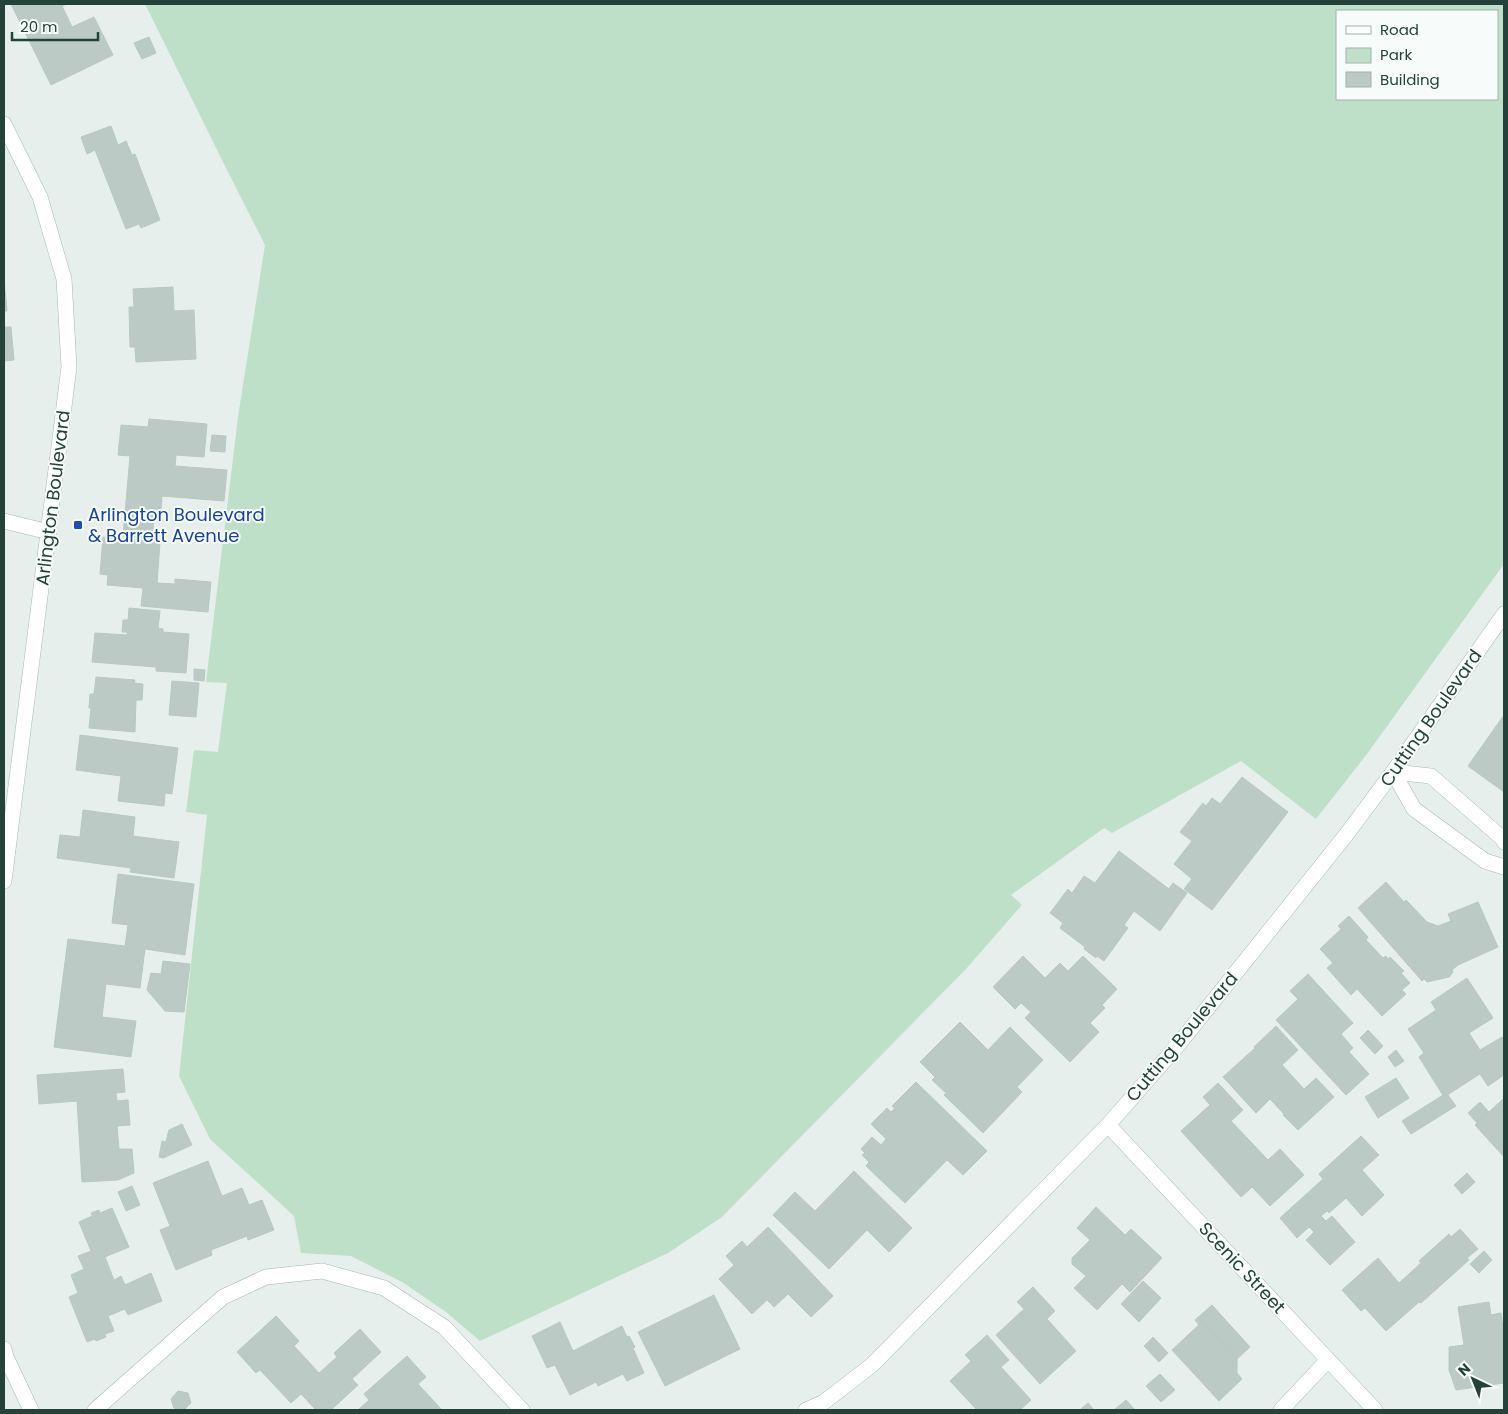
<svg xmlns="http://www.w3.org/2000/svg" width="1508" height="1414" font-family="Poppins,sans-serif">
	<style>
		.green { fill: #bfe0c8; fill-rule: evenodd }
		.building { fill: #bbcac4; stroke: #b8c9c2 }
		.lines { fill: none; stroke-linecap: round; stroke-linejoin: round }
		.minor-casing { stroke: #a8b8b2; stroke-width: 16 }
		.tertiary-casing { stroke: #a8b8b2; stroke-width: 16 }
		.secondary-casing { stroke: #a4bbb3; stroke-width: 16 }
		.minor { stroke: #fff; stroke-width: 15 }
		.tertiary { stroke: #fff; stroke-width: 15 }
		.secondary { stroke: #fff; stroke-width: 15 }
		.transit-dot { fill: #1a4fb4; stroke: #f7fbf9; stroke-width: 2 }
		.labels { text-anchor: middle; stroke-width: 4; stroke-linejoin: round; paint-order: stroke }
		.street-label { font-size: 18px; fill: #24423a; stroke: #f7fbf9 }
		.transit-label { font-size: 18px; fill: #164399; stroke: #f7fbf9; text-anchor: start }
	</style>
	<rect width="100%" height="100%" fill="#e6efeb"/>
	<path class="green" d="M145,4H1504V564L1367,754L1316,819L1241,761L1112,833L1104,828L1011,895L1022,905L966,969L722,1217L668,1253L480,1341L446,1312L402,1282L351,1256L301,1253L294,1216L210,1139L179,1076L207,815L186,812L194,750L218,752L227,683L206,682L238,417L265,245L225,166ZM1337,11H1497V99H1337Z"/>
	<path class="building" d="M11,4H67L62,6L72,27L94,17L113,55L51,85Z
		M149,37L156,53L142,59L134,43Z
		M111,126L118,145L126,141L132,155L135,154L160,220L141,228L139,224L126,229L95,150L87,154L81,137Z
		M4,279L7,311H4Z
		M173,287L174,311L194,310L196,359L136,362L135,347H130L129,307H134L133,289Z
		M4,327H11L14,360L4,361Z
		M149,419L207,424L204,457L176,455L175,466L227,470L224,501L162,496L161,510L155,509L152,538L123,536L130,456L118,455L121,425L148,427Z
		M212,435L226,436L225,452L210,451Z
		M103,537L160,542L157,583L175,584V579L211,582L208,612L141,606L143,588L107,585L108,575L100,574Z
		M129,608L160,611L158,628L163,629V632L189,634L186,673L156,671V667L92,662L95,633L127,635V632H122L123,620H128Z
		M194,669L205,670L204,681L194,680Z
		M96,677L135,680L134,683L143,684L142,700H136L135,732L89,728L91,708H89L90,694H94Z
		M172,681L199,683L196,717L169,715Z
		M1504,715V792L1468,766Z
		M80,735L178,748L172,794L165,793L164,806L118,801L121,776L76,770Z
		M1242,777L1288,812L1212,910L1184,889L1192,879L1174,864L1192,841L1180,832L1203,803L1206,806L1212,798L1220,804Z
		M83,810L135,817L133,836L179,842L174,878L130,872L131,868L57,858L60,835L80,837Z
		M1119,851L1169,889L1173,883L1187,893L1160,931L1134,911L1124,925L1128,928L1104,961L1097,956L1096,958L1084,949L1085,947L1060,928L1063,923L1050,913L1068,889L1072,893L1084,876L1095,883Z
		M118,874L194,884L185,955L145,949L140,988L106,984L102,1017L136,1021L131,1057L54,1047L68,939L125,946L128,925L112,923Z
		M1386,882L1404,902L1406,900L1427,922L1438,926L1451,921L1448,914L1478,902L1498,947L1458,965L1452,970L1453,972L1449,977L1427,982L1424,979L1422,981L1358,908Z
		M1349,916L1368,937L1366,940L1383,958L1386,956L1388,959L1390,957L1404,971L1401,973L1410,983L1402,990L1406,994L1382,1016L1357,989L1351,995L1327,968L1333,963L1320,949L1341,929L1338,926Z
		M1023,956L1045,978L1060,963L1068,971L1083,956L1117,989L1102,1005L1105,1008L1090,1023L1099,1032L1070,1062L1025,1018L1031,1012L1021,1003L1015,1009L993,987Z
		M163,961L190,964L184,1012L165,1011L147,990L151,973L161,974Z
		M1308,974L1353,1023L1341,1034L1353,1048L1349,1052L1369,1074L1346,1095L1276,1020L1298,999L1290,991Z
		M1467,978L1493,1018L1469,1033L1480,1050L1502,1037L1504,1039V1075L1488,1086L1480,1074L1444,1097L1419,1057L1424,1053L1408,1029L1436,1010L1431,1002Z
		M960,1022L988,1050L1010,1027L1043,1060L1017,1087L1022,1092L983,1133L944,1095L946,1093L932,1080L935,1077L920,1062Z
		M1276,1026L1298,1050L1282,1065L1304,1089L1316,1078L1334,1097L1298,1130L1283,1115L1284,1114L1270,1099L1256,1113L1223,1077L1255,1048L1254,1047Z
		M1368,1030L1383,1046L1375,1054L1360,1038Z
		M1396,1050L1404,1061L1395,1067L1388,1057Z
		M123,1069L125,1092L116,1093L117,1101L128,1100L130,1125L117,1126L119,1149H132L134,1173L118,1180L82,1182L77,1101L39,1104L37,1075Z
		M1396,1078L1409,1098L1378,1118L1365,1097Z
		M916,1082L987,1151L963,1175L947,1160L905,1203L866,1166L869,1162L862,1155L865,1153L861,1149L872,1137L881,1145L886,1139L871,1124L887,1108L891,1112L895,1108L892,1106Z
		M1218,1083L1243,1110L1231,1121L1268,1160L1280,1149L1304,1175L1270,1206L1252,1187L1241,1197L1181,1131L1210,1105L1203,1097Z
		M1443,1095L1444,1097L1448,1095L1456,1106L1411,1134L1402,1121Z
		M1504,1098V1157L1475,1125Z
		M1480,1102L1489,1112L1477,1123L1468,1113Z
		M182,1124L192,1145L163,1158L159,1157L162,1141L166,1142L169,1130Z
		M1361,1136L1379,1155L1362,1170L1384,1195L1362,1216L1346,1198L1329,1213L1327,1211L1321,1216L1326,1221L1332,1216L1355,1242L1330,1265L1306,1240L1314,1232L1309,1227L1297,1238L1280,1218L1323,1179L1319,1174Z
		M208,1161L222,1196L242,1188L249,1205L262,1200L274,1230L248,1240L247,1236L211,1250L212,1255L176,1270L160,1230L170,1226L153,1183Z
		M854,1171L912,1228L889,1252L867,1230L829,1269L773,1215L795,1192L815,1211Z
		M1467,1173L1475,1182L1462,1194L1454,1185Z
		M132,1186L140,1205L126,1211L118,1192Z
		M1096,1207L1125,1235L1131,1229L1162,1258L1130,1292L1122,1284L1097,1310L1074,1288L1086,1276L1072,1264V1258L1090,1240L1077,1228Z
		M112,1208L129,1247L105,1257L114,1280L121,1276L125,1285L151,1273L162,1301L128,1315L125,1309L108,1316L114,1331L105,1334L106,1337L96,1341L95,1339L87,1342L69,1297L78,1293L71,1275L84,1269L78,1256L91,1251L79,1222L92,1216L91,1213L99,1210L100,1213Z
		M768,1227L833,1296L811,1317L788,1294L774,1307L767,1300L752,1314L719,1279L734,1265L726,1256L742,1241L747,1247Z
		M1460,1229L1478,1249L1467,1258L1469,1260L1421,1303L1419,1302L1386,1331L1365,1308L1361,1311L1342,1290L1378,1258L1399,1283L1421,1263L1419,1261L1449,1234L1451,1237Z
		M1484,1251L1492,1260L1479,1273L1470,1264Z
		M1143,1281L1161,1298L1139,1322L1121,1304Z
		M1033,1287L1055,1311L1047,1319L1076,1351L1040,1384L996,1335L1024,1309L1017,1302Z
		M714,1295L740,1349L665,1386L638,1332Z
		M1489,1302L1491,1315L1501,1313L1504,1335V1383L1456,1390L1449,1370V1347L1464,1345L1458,1307Z
		M1212,1305L1250,1347L1237,1359L1202,1322L1199,1325L1195,1320Z
		M276,1316L299,1341L294,1346L319,1373L337,1357L334,1353L360,1329L381,1352L352,1379L358,1385L331,1410H316L301,1394L291,1403L260,1370L256,1373L237,1352Z
		M560,1322L573,1351L622,1326L627,1337L629,1336L635,1347L633,1348L644,1373L627,1381L623,1374L598,1386L596,1382L570,1395L555,1365L547,1368L532,1336Z
		M1202,1322L1237,1359V1373L1242,1379L1219,1401L1172,1350Z
		M987,1335L1009,1360L1001,1367L1031,1400L1020,1410H977L950,1381L971,1361L965,1355Z
		M1153,1337L1168,1353L1159,1362L1144,1346Z
		M407,1356L426,1377L418,1384L442,1410H358L369,1400L364,1394Z
		M1160,1374L1175,1390L1161,1402L1146,1386Z
		M178,1391L188,1393L191,1403L184,1410L174,1408L171,1399Z
		M1126,1400L1135,1410H1114Z
		M1088,1403L1093,1409L1082,1410L1081,1409Z"/>
	<g class="lines">
		<defs>
			<path id="minor" d="M1393,772L1414,809L1485,861L1504,867
				M1393,772L1431,776L1502,838L1504,842
				M1108,1125L1375,1410
				M95,1410L223,1297L266,1277L322,1271L384,1288L444,1327L522,1410
				M806,1410L824,1402L872,1365L1108,1125L1178,1045L1346,835L1393,772L1504,614
				M1281,1410L1328,1360"/>
			<path id="tertiary" d="M4,521L49,532"/>
			<path id="secondary" d="M4,124L40,197L64,279L69,367L4,881
				M4,1349L6,1357L31,1410"/>
		</defs>
		<use href="#minor" class="minor-casing"/>
		<use href="#tertiary" class="tertiary-casing"/>
		<use href="#secondary" class="secondary-casing"/>
		<use href="#minor" class="minor"/>
		<use href="#tertiary" class="tertiary"/>
		<use href="#secondary" class="secondary"/>
	</g>
	<rect class="transit-dot" x="73" y="520" width="10" height="10" rx="2.5"/>
	<g class="labels">
		<g class="street-label">
			<text transform="translate(53 498) rotate(-83)" y="6">Arlington Boulevard</text>
			<text transform="translate(1431 718) rotate(-55)" y="6">Cutting Boulevard</text>
			<text transform="translate(1182 1037) rotate(-50)" y="6">Cutting Boulevard</text>
			<text transform="translate(1242 1268) rotate(47)" y="6">Scenic Street</text>
		</g>
		<g class="transit-label">
			<text x="88" y="521">Arlington Boulevard<tspan x="88" dy="21">&amp; Barrett Avenue</tspan></text>
		</g>
	</g>
	<rect width="1508" height="1414" fill="none" stroke="#24423a" stroke-width="10"/>
	<rect x="1336" y="10" width="162" height="90" fill="#f7fbf9" stroke="#a3b1ad"/>
	<rect x="1346" y="26" width="25" height="8" fill="#ffffff" stroke="#a3b1ad"/>
	<text x="1380" y="35" font-size="15" fill="#24423a">Road</text>
	<rect x="1346" y="48" width="25" height="15" fill="#bfe0c8" stroke="#a3b1ad"/>
	<text x="1380" y="60" font-size="15" fill="#24423a">Park</text>
	<rect x="1346" y="72" width="25" height="15" fill="#bbcac4" stroke="#a3b1ad"/>
	<text x="1380" y="85" font-size="15" fill="#24423a">Building</text>
	<g transform="translate(1473 1379) rotate(317)" stroke="#f7fbf9" stroke-width="4" paint-order="stroke">
	<path d="M0-4L9 19L0 12L-9 19Z" fill="#24423a"/>
	<text y="-8" font-size="14" font-weight="bold" text-anchor="middle" fill="#24423a">N</text>
	</g>
	<path d="M12 32v8h86v-8" fill="none" stroke="#24423a" stroke-width="2.5"/>
	<text x="20" y="32" font-size="15" fill="#24423a" stroke="#f7fbf9" stroke-width="4" paint-order="stroke">20 m</text>
</svg>
